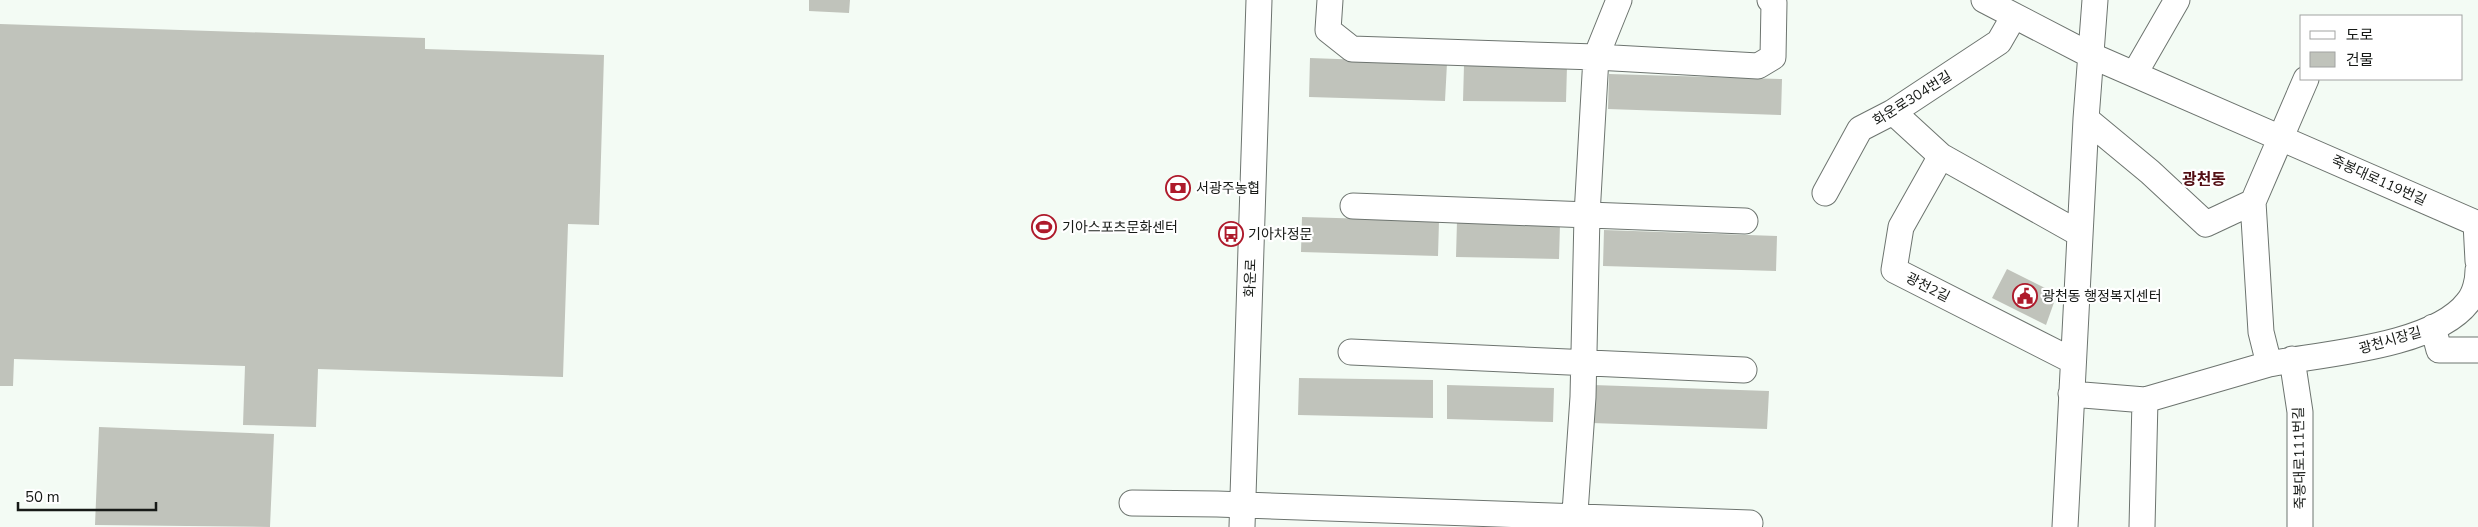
<svg xmlns="http://www.w3.org/2000/svg" width="2478" height="527" font-family="'Nunito Sans','Noto Sans KR',sans-serif">
	<style>
		.building { fill: #c0c3bb }
		.lines { fill: none; stroke-linecap: round; stroke-linejoin: round }
		.minor-casing { stroke: #6d746f; stroke-width: 27 }
		.minor { stroke: #fff; stroke-width: 25 }
		.labels { text-anchor: middle; stroke-width: 4.5; stroke-linejoin: round; paint-order: stroke }
		.street-label { font-size: 14px; fill: #171a17; stroke: #fff }
		.poi-label { font-size: 14px; fill: #171a17; stroke: #fff; text-anchor: start }
		.quarter-label { font-size: 16px; font-weight: bold; fill: #530e13; stroke: #fff }
	</style>
	<rect width="100%" height="100%" fill="#f3fbf4"/>
	<path class="building" d="M809,0H850L849,13L809,11Z
		M0,24L425,38V49L604,55L599,225L568,224L563,377L318,369L316,427L243,425L245,366L14,359L13,386H0Z
		M1310,58L1447,63L1445,101L1309,97Z
		M1464,65L1567,66L1566,102L1463,101Z
		M1609,74L1782,79L1781,115L1608,109Z
		M1302,217L1439,221L1438,256L1301,252Z
		M1457,221L1560,224L1559,259L1456,257Z
		M1604,230L1777,236L1776,271L1603,266Z
		M2007,269L2057,294L2046,325L1992,298Z
		M1299,378L1433,380V418L1298,415Z
		M1447,385L1554,388L1553,422L1447,419Z
		M1593,385L1769,391L1767,429L1592,423Z
		M99,427L274,434L270,527L95,525Z"/>
	<g class="lines">
		<defs>
			<path id="minor" d="M1330,0L1328,30L1352,49L1596,57L1758,66L1773,57L1774,3L1770,0
				M1984,0L2090,55L2478,224
				M2135,73L2177,0
				M2306,79L2253,202L2261,332L2269,364C2321,354 2434,347 2468,302C2475,294 2478,280 2478,270
				M1893,112L1941,156L2080,234
				M2086,119L2150,172L2206,224L2253,202
				M1941,156L1901,227L1894,270L2073,361
				M1825,193L1860,129L1893,112L1999,42L2014,16
				M1353,206L1745,221
				M2476,223L2478,261
				M2433,327L2439,350H2478
				M1351,352L1744,370
				M2292,359L2300,412V527
				M2071,394L2145,400L2269,364
				M1132,503L1217,504L1750,523
				M1242,527L1259,0
				M1574,527L1583,397L1587,215L1596,57L1619,0
				M2065,527L2086,119L2095,0
				M2142,527L2145,400"/>
		</defs>
		<use href="#minor" class="minor-casing"/>
		<use href="#minor" class="minor"/>
	</g>
	<defs>
		<symbol id="bank-ring" viewBox="-11 -11 22 22"><circle r="9.5" fill="#fff" stroke="#ae1a2b" stroke-width="1.5"/><path d="M-6-4H6V4H-6ZM0-2.3a2.3 2.3 0 1 0 0 4.6a2.3 2.3 0 1 0 0-4.6Z" fill="#ae1a2b"/></symbol>
		<symbol id="stadium-ring" viewBox="-11 -11 22 22"><circle r="9.5" fill="#fff" stroke="#ae1a2b" stroke-width="1.5"/><path d="M0-5a6.5 5 0 1 0 0 10a6.5 5 0 1 0 0-10ZM-3.5-1.8h7v3.6h-7Z" fill="#ae1a2b"/></symbol>
		<symbol id="bus-ring" viewBox="-11 -11 22 22"><circle r="9.5" fill="#fff" stroke="#ae1a2b" stroke-width="1.5"/><path d="M-5-6H5V4H4V6H2V4H-2V6H-4V4H-5ZM-3.5-4V0h7V-4ZM-3.5 1.2v1.5H-2V1.2ZM2 1.2v1.5H3.5V1.2Z" fill="#ae1a2b"/></symbol>
		<symbol id="civic-ring" viewBox="-11 -11 22 22"><circle r="9.5" fill="#fff" stroke="#ae1a2b" stroke-width="1.5"/><path d="M-.6-6.5H3V-4.5H.6V-3L4-1V1h2V6H-6V1h2V-1L-.6-3ZM-1.2 2.5V6h2.4V2.5Z" fill="#ae1a2b"/></symbol>
	</defs>
	<g fill-rule="evenodd">
		<use href="#bank-ring" x="1164" y="174" width="28" height="28"/>
		<use href="#stadium-ring" x="1030" y="213" width="28" height="28"/>
		<use href="#bus-ring" x="1217" y="220" width="28" height="28"/>
		<use href="#civic-ring" x="2011" y="282" width="28" height="28"/>
	</g>
	<g class="labels">
		<g class="street-label">
			<text transform="translate(1912 98) rotate(-32)" y="5">화운로304번길</text>
			<text transform="translate(2379 180) rotate(24)" y="5">죽봉대로119번길</text>
			<text transform="translate(1250 278) rotate(-88)" y="5">화운로</text>
			<text transform="translate(1928 287) rotate(27)" y="5">광천2길</text>
			<text transform="translate(2390 340) rotate(-16)" y="5">광천시장길</text>
			<text transform="translate(2299 458) rotate(-91)" y="5">죽봉대로111번길</text>
		</g>
		<g class="poi-label">
			<text x="1196" y="193">서광주농협</text>
			<text x="1062" y="232">기아스포츠문화센터</text>
			<text x="1248" y="239">기아차정문</text>
			<text x="2042" y="301">광천동 행정복지센터</text>
		</g>
		<g class="quarter-label">
			<text x="2204" y="185">광천동</text>
		</g>
	</g>
	<rect x="2300" y="15" width="162" height="65" fill="#ffffff" stroke="#a2a3a2"/>
	<rect x="2310" y="31" width="25" height="8" fill="#ffffff" stroke="#a2a3a2"/>
	<text x="2346" y="40" font-size="15" fill="#171a17">도로</text>
	<rect x="2310" y="52" width="25" height="15" fill="#c0c3bb" stroke="#a2a3a2"/>
	<text x="2346" y="65" font-size="15" fill="#171a17">건물</text>
	<path d="M18 502v8h138v-8" fill="none" stroke="#171a17" stroke-width="2.5"/>
	<text x="25" y="502" font-size="15" fill="#171a17" stroke="#ffffff" stroke-width="4" paint-order="stroke">50 m</text>
</svg>
